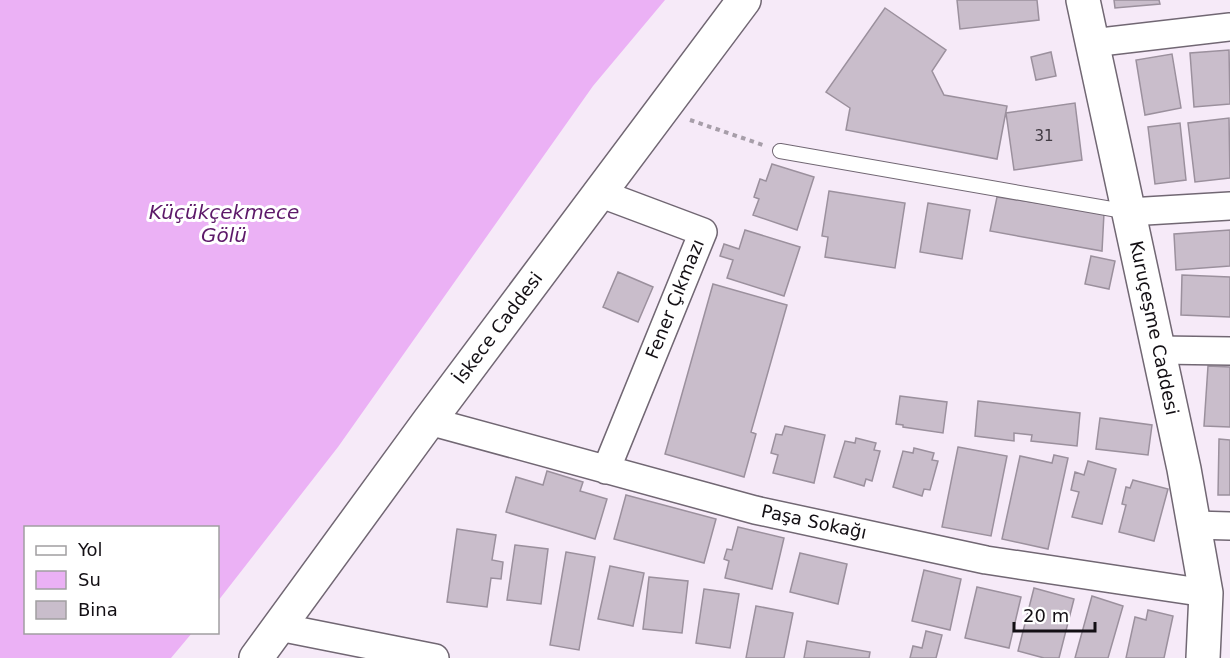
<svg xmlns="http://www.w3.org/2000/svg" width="1230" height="658" font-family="'DejaVu Sans',sans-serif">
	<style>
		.water { fill: #ebb1f5 }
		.building { fill: #c9bdcb; stroke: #9b909d; stroke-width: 1.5 }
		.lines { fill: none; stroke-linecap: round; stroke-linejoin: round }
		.lane-casing { stroke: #716773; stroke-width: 16 }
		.street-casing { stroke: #716773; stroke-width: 30 }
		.secondary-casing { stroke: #716773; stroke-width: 36 }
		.primary-casing { stroke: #716773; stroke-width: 36 }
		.path { stroke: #a79ea9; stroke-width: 4; stroke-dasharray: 4.5 4.5; stroke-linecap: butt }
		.lane { stroke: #fff; stroke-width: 14 }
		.street { stroke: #fff; stroke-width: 27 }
		.secondary { stroke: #fff; stroke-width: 33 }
		.primary { stroke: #fff; stroke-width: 33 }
		.labels { text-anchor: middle; stroke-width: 6; stroke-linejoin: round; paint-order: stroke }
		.number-label { font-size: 15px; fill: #403a42 }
		.street-label { font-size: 18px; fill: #130f14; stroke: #fff }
		.water-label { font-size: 20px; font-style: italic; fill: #5d1969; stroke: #fff }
	</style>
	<rect width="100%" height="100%" fill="#f6eaf8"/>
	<path class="water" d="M0,0H665L593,86L338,447L218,601V528H26V632L192,633L171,658H0Z"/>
	<path class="building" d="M957,0H1037L1039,20L960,29Z
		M1114,0H1159L1160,4L1115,8Z
		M885,8L946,50L932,71L944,95L1007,106L997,159L846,130L850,108L826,92Z
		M1229,50L1230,104L1194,107L1190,53Z
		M1051,52L1056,76L1036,80L1031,57Z
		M1172,54L1181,108L1145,115L1136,60Z
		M1075,103L1082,160L1014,170L1006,113Z
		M1229,118L1230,178L1195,182L1188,123Z
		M1180,123L1186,180L1155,184L1148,127Z
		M772,164L814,177L797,230L753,215L759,199L754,197L760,179L766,181Z
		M829,191L905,203L895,268L825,257L828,237L822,236Z
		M997,197L1104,213L1102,251L990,231Z
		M928,203L970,210L962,259L920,252Z
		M745,230L800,247L784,296L727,278L733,260L720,256L724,244L739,249Z
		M1230,230V266L1176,270L1174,234Z
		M1091,256L1115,261L1109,289L1085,284Z
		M618,272L653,287L638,322L603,307Z
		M1182,275L1230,277V317L1181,315Z
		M713,284L787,305L751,432L756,434L744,477L665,454Z
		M1208,366L1230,367V427L1204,426Z
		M900,396L947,402L943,433L903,427V425L896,424Z
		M978,401L1080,413L1077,446L1031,441L1032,435L1014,433V441L975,436Z
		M1100,418L1152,425L1148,455L1096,449Z
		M785,426L825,435L814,483L773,473L778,455L771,453L776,434L782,435Z
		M856,438L876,443L874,450L880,451L872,481L866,479L864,486L834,477L845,441L855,443Z
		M1219,439L1230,440V495H1218Z
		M958,447L1007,456L991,536L942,527Z
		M914,448L934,453L932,460L938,461L930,490L924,489L922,496L893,487L903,451L913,453Z
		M1054,455L1068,458L1048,549L1002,539L1020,456L1052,463Z
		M1088,461L1116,469L1102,524L1072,517L1079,492L1071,490L1075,472L1084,475Z
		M547,471L583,482L580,491L607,499L595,539L506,512L516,477L543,485Z
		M1133,480L1168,489L1154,541L1119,532L1126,505L1122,504L1126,487L1130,488Z
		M626,495L716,519L704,563L614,539Z
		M738,527L784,538L772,589L725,578L729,561L724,559L727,549L732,550Z
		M457,529L496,535L492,560L503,562L501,579L491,578L487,607L447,602Z
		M515,545L548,549L541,604L507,600Z
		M566,552L595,557L579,650L550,645Z
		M800,553L847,564L838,604L790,592Z
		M610,566L644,573L633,626L598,619Z
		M924,570L961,579L950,630L912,621Z
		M649,577L688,581L682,633L643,629Z
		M977,587L1021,597L1009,648L965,638Z
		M1034,588L1074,599L1059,658H1044L1018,651Z
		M704,589L739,594L730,648L696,643Z
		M1092,596L1123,606L1108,658H1075Z
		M756,606L793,613L784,658H746Z
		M1148,610L1173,616L1164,658H1126L1135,617L1146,620Z
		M926,631L942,635L936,658H910L913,646L922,648Z
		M807,641L870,652L869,658H804Z"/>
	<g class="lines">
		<defs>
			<path id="lane" d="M780,151L1129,212"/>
			<path id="street" d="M1092,43L1230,27
				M599,193L703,232L606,470
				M1129,212L1230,206
				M1158,350L1230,351
				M429,421L755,510L986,560L1206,593
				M1194,525L1230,526
				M279,627L435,658"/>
			<path id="secondary" d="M256,658L429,421L744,0"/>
			<path id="primary" d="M1083,0L1184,469L1206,593L1203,658"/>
		</defs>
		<use href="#lane" class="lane-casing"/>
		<use href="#street" class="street-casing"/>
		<use href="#secondary" class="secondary-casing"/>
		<use href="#primary" class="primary-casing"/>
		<path class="path" d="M690,120L763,145"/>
		<use href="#lane" class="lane"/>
		<use href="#street" class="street"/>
		<use href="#secondary" class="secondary"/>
		<use href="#primary" class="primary"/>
	</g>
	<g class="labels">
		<g class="number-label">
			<text x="1044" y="141">31</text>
		</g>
		<g class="street-label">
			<text transform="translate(675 299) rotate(-68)" y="6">Fener Çıkmazı</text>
			<text transform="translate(498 328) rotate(-53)" y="6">İskece Caddesi</text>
			<text transform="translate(1154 328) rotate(78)" y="6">Kuruçeşme Caddesi</text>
			<text transform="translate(814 522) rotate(12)" y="6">Paşa Sokağı</text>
		</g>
		<g class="water-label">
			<text x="224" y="219">Küçükçekmece<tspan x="224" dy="23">Gölü</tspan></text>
		</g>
	</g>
	<rect x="24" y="526" width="195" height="108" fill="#ffffff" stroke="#a19fa1" stroke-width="1.5"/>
	<rect x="36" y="546" width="30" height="9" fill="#ffffff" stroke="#a19fa1" stroke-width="1.5"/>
	<text x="78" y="556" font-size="18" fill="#130f14">Yol</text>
	<rect x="36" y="571" width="30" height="18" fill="#ebb1f5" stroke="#a19fa1" stroke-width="1.5"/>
	<text x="78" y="586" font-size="18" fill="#130f14">Su</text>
	<rect x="36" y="601" width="30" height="18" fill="#c9bdcb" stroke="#a19fa1" stroke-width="1.5"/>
	<text x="78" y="616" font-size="18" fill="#130f14">Bina</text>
	<path d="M1014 622v9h81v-9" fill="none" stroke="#130f14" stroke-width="3"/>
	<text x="1023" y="622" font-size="18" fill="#130f14" stroke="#ffffff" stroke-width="4.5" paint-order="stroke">20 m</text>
</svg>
